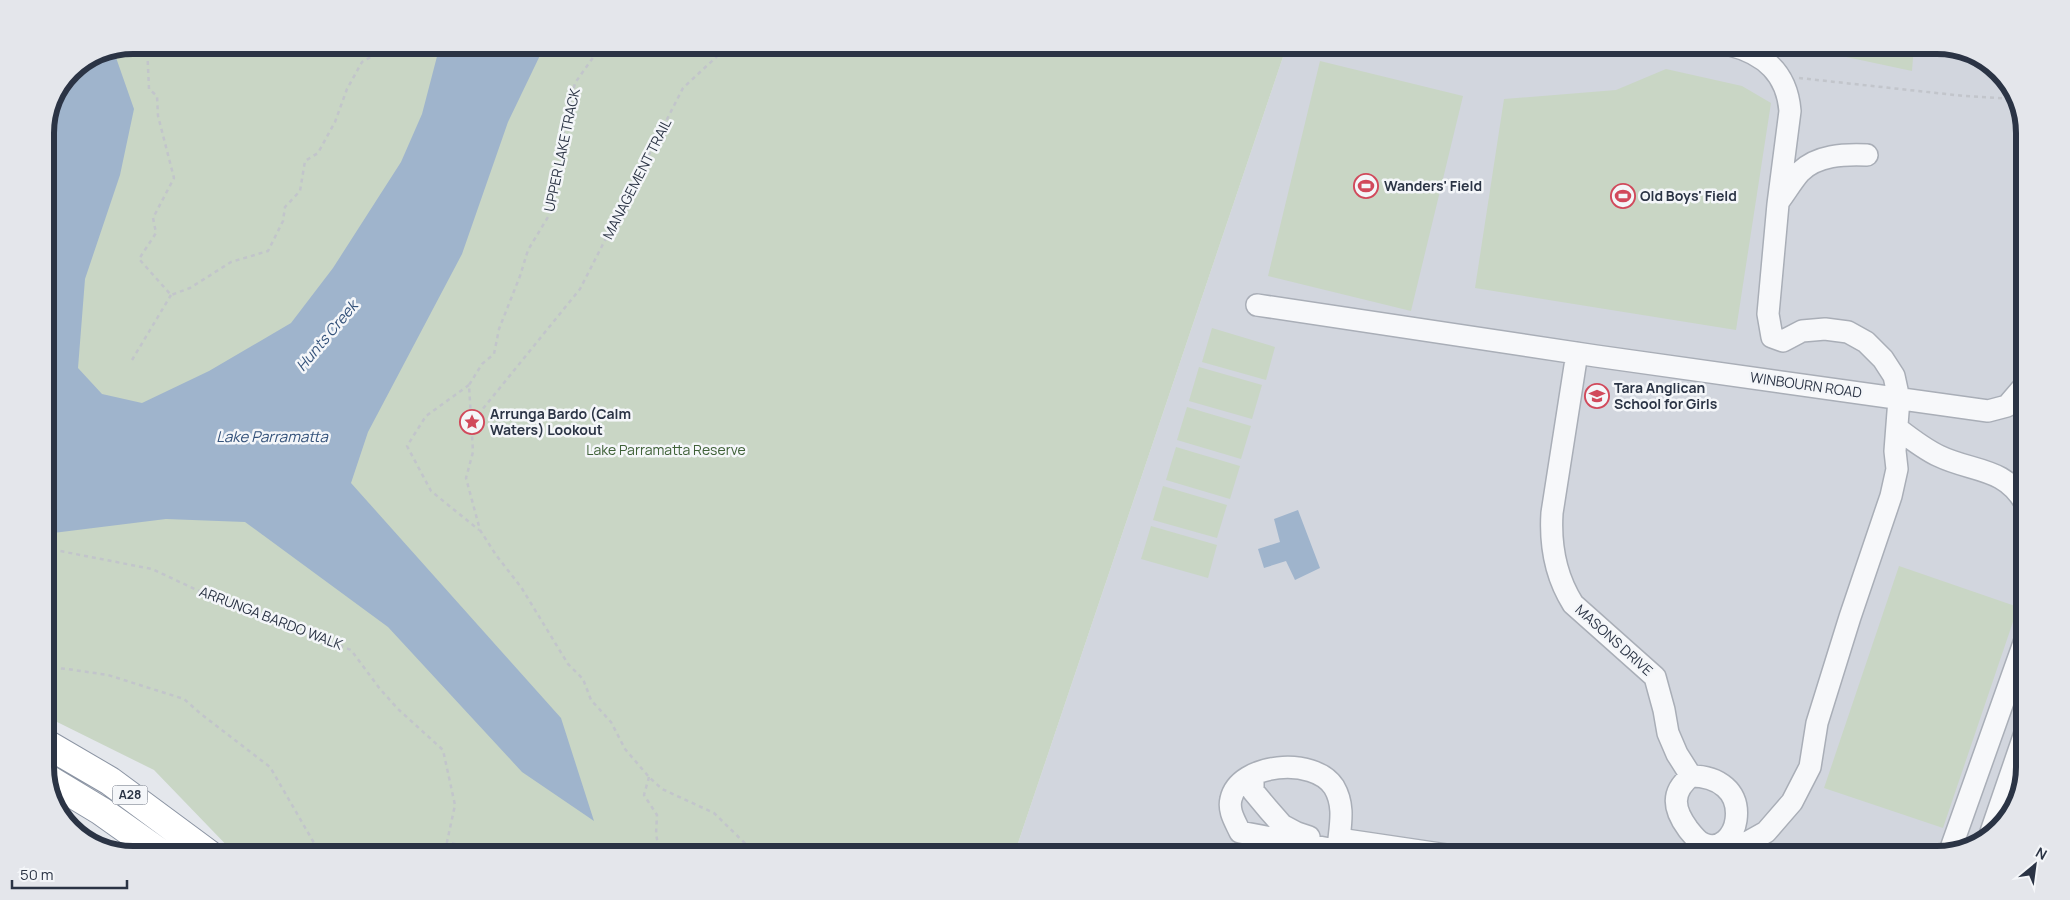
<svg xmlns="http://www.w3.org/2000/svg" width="2070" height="900" font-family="Manrope,sans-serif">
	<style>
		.built { fill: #d2d6de }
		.green { fill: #c9d6c5 }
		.water { fill: #9fb4cc }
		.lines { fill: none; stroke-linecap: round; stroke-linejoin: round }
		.minor-casing { stroke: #a9aeb7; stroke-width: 24 }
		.highway-casing { stroke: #8b94a3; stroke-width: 30 }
		.path { stroke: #c2c5cb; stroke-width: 2.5; stroke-dasharray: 4 4; stroke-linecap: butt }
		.minor { stroke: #f7f8fa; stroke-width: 21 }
		.highway { stroke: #fff; stroke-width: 28 }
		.labels { text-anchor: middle; stroke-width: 5; stroke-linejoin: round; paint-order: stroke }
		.shield { fill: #f4f6f9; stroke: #676e7b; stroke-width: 1 }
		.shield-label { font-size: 12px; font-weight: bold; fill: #2b3445 }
		.street-label { font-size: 14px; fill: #2b3445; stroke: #f4f6f9 }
		.poi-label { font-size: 14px; font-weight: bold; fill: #2b3445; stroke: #f4f6f9; text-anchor: start }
		.park-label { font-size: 14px; fill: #3f6138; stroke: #f4f6f9 }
		.water-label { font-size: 15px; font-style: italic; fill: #34527a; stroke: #f4f6f9 }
		.rim { fill: none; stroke: #2b3445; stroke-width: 6 }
	</style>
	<rect width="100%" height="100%" fill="#e4e7ec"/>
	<path class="built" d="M1287,45H1937L1970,52L2007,80L2025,128V767L2018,800L1986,840L1937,855H1014Z"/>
	<path class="green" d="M133,45H1287L1014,855H236L154,770L45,716V128L71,71L100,52Z
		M1790,45H1914L1912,71Z
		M1320,61L1463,96L1411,311L1268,276Z
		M1666,69L1742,86L1771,103L1736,330L1475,288L1504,99L1616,90Z
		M1212,328L1275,347L1266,380L1202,362Z
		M1199,367L1262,385L1252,419L1189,401Z
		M1187,407L1251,426L1241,459L1177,440Z
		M1176,447L1240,466L1230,499L1166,480Z
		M1163,486L1227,505L1217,538L1153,520Z
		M1151,526L1217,545L1208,578L1141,559Z
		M1899,566L2018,607L1943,828L1824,788Z
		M62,817L107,841L118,852L100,848L63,820Z"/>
	<path class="water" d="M440,45H545L508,122L462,254L368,432L351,483L561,718L594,821L522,772L388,627L245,522L166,519L45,534V128L71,71L100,52L113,49L134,109L120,175L85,279L78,368L102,394L142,403L209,371L291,323L333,268L401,162L422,114Z
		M1298,510L1320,568L1295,580L1286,561L1264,568L1258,549L1280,542L1274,519Z"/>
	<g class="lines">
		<defs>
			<path id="minor" d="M1779,201C1786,192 1792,181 1800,172C1817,155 1844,154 1867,155
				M1257,305L1596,356L1988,411L2007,406L2025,385
				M1577,353L1552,513C1550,545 1556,577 1573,604L1655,677L1664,710L1668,733L1677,754L1691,776
				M1897,428C1910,438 1924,449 1939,456C1972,472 2005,467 2025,503
				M1253,776V791L1268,809L1282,825L1297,833L1309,837
				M1691,776C1718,776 1740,791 1736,820C1734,835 1721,851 1704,844C1698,842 1692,834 1688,829C1673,809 1671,792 1691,776Z
				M1990,835L2025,733
				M1950,851L2025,640
				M1697,853L1741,846L1766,832L1792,802L1810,767L1817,723L1850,617L1891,496L1897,469L1895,451L1899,399L1894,376L1883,359L1866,342L1848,332L1825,329L1802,331L1783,341L1772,337L1768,314L1778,204L1790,111C1787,74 1765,54 1730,45
				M1361,855L1240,832C1235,821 1228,811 1231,799C1239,763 1314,756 1334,787C1344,804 1341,821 1339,839L1447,855"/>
			<path id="highway" d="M45,743L110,781L210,855
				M48,779L101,811L163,855"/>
		</defs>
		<use href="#minor" class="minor-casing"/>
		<use href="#highway" class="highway-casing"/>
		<path class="path" d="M147,45L149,89L157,96L158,116L174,178L153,218L156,233L139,259L171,295L190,288L231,262L268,251L283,221L285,207L300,191L305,161L318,153L335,122L347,89L362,62L386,48L388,45
			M602,45L575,83L564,132L560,171L551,212L528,250L520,276L499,329L494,354L482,364L469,385L473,452L466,478L480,530L496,555L521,587L568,664L583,679L591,700L611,722L625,749L649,777L662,789L714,813L757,855
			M1799,78L1964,96L2014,99
			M132,360L171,295
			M469,385L426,416L407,446L431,491L479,530
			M473,421L580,289L683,88L727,47L861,45
			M45,553L55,550L152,569L229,605L259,614L351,650L380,689L398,709L443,750L455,805L447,842L459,845L491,846L516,855
			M45,667L67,669L108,675L184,699L201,714L270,767L321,855
			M649,777L644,795L657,815L656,834L660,855"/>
		<use href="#minor" class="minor"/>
		<use href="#highway" class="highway"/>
	</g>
	<defs>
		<symbol id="stadium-ring" viewBox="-11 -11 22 22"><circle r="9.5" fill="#f4f6f9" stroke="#d1495b" stroke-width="1.5"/><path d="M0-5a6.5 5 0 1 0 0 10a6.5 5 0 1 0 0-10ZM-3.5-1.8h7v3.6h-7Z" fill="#d1495b"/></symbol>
		<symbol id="school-ring" viewBox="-11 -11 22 22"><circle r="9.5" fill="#f4f6f9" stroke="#d1495b" stroke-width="1.5"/><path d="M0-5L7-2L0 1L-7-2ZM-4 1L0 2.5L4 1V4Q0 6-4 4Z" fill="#d1495b"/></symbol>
		<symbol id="sight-ring" viewBox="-11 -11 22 22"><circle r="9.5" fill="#f4f6f9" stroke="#d1495b" stroke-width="1.5"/><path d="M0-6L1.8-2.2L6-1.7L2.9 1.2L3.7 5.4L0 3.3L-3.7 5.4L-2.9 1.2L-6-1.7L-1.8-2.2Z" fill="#d1495b"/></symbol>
	</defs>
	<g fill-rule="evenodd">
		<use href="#stadium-ring" x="1352" y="172" width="28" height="28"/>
		<use href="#stadium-ring" x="1609" y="182" width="28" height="28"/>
		<use href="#school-ring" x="1583" y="382" width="28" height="28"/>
		<use href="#sight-ring" x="458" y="408" width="28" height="28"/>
	</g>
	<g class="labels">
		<rect class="shield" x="112.5" y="785.5" width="35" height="19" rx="4"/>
		<g class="shield-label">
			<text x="130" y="799">A28</text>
		</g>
		<g class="street-label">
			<text transform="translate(562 150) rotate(-78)" y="5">UPPER LAKE TRACK</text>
			<text transform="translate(637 179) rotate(-63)" y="5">MANAGEMENT TRAIL</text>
			<text transform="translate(1806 385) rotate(8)" y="5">WINBOURN ROAD</text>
			<text transform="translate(271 618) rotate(21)" y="5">ARRUNGA BARDO WALK</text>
			<text transform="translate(1614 640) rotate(42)" y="5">MASONS DRIVE</text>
		</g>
		<g class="poi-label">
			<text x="1384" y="191">Wanders' Field</text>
			<text x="1640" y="201">Old Boys' Field</text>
			<text x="1614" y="393">Tara Anglican<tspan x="1614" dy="16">School for Girls</tspan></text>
			<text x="490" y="419">Arrunga Bardo (Calm<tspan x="490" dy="16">Waters) Lookout</tspan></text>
		</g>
		<g class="park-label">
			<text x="666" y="455">Lake Parramatta Reserve</text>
		</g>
		<g class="water-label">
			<text transform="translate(327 336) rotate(-50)" y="5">Hunts Creek</text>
			<text x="272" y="442">Lake Parramatta</text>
		</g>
	</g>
	<path d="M0 0H2070V900H0ZM133 54H1937A79 79 0 0 1 2016 133V767A79 79 0 0 1 1937 846H133A79 79 0 0 1 54 767V133A79 79 0 0 1 133 54Z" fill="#e4e6eb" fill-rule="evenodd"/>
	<path class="rim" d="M133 54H1937A79 79 0 0 1 2016 133V767A79 79 0 0 1 1937 846H133A79 79 0 0 1 54 767V133A79 79 0 0 1 133 54Z"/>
	<g transform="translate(2035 865) rotate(29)" stroke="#f4f6f9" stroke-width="4" paint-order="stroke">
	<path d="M0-4L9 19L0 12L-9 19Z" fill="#2b3445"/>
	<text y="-8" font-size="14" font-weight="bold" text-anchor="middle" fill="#2b3445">N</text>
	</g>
	<path d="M12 880v8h115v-8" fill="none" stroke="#2b3445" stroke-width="2.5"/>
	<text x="20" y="880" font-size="15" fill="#2b3445" stroke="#f4f6f9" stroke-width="4" paint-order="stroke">50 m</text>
</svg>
